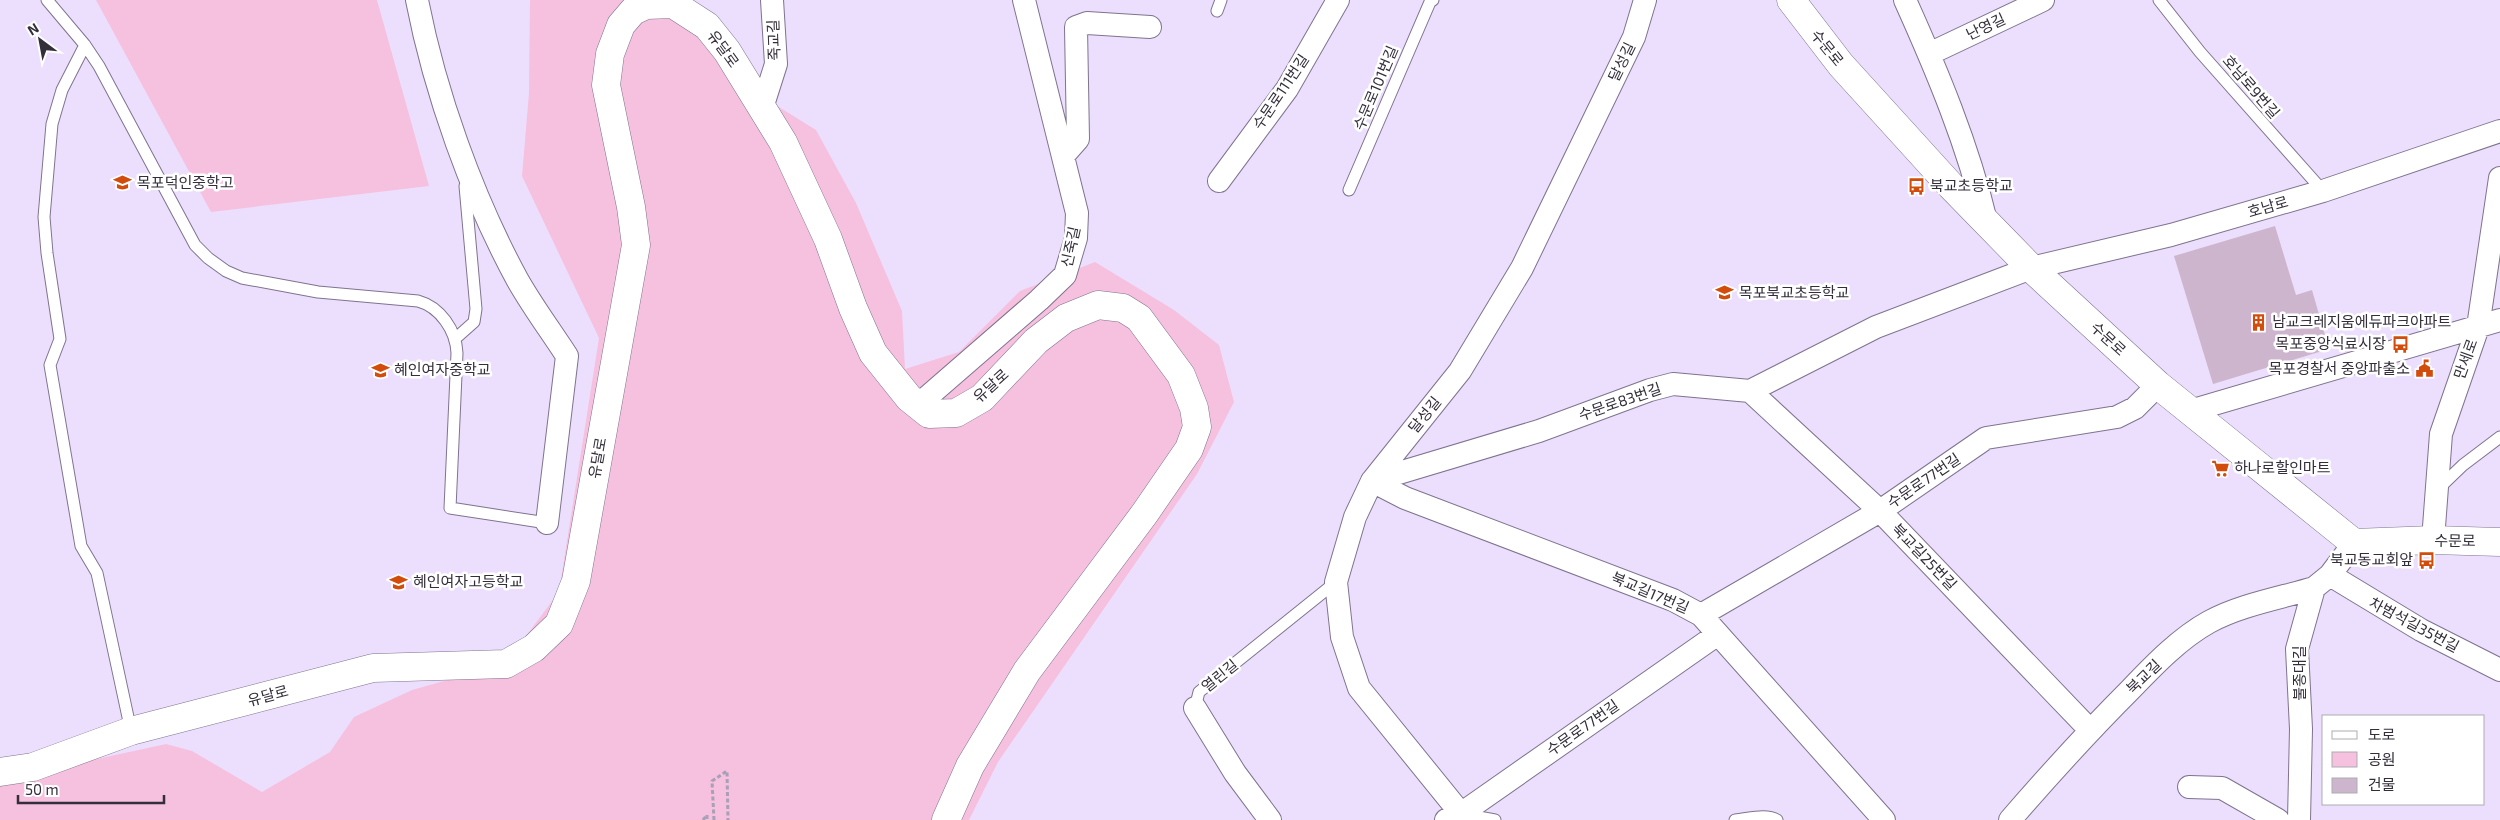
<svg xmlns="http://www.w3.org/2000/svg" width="2500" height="820" font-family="'Exo 2','Noto Sans KR',sans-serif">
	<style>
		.green { fill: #f6c0df }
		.building { fill: #cdb5ce }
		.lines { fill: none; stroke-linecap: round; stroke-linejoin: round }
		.service-casing { stroke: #7f738e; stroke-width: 13 }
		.minor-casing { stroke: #7f738e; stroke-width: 24 }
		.tertiary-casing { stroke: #7f738e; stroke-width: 29 }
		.path { stroke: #a99fb7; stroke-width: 3; stroke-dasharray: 4 2.5; stroke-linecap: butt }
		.service { stroke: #fff; stroke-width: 11 }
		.minor { stroke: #fff; stroke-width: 22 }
		.tertiary { stroke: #fff; stroke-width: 28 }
		.labels { text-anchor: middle; stroke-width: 5; stroke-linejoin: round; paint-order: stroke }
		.street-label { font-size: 15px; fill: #332e3a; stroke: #fff }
		.poi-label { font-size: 15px; fill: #332e3a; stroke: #fff; text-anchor: start }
	</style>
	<rect width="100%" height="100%" fill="#ecdffd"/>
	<path class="green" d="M96,0H377L429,186L211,212Z
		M530,0H623L701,9L750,89L816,130L856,203L902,311L905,369L959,352L1020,291L1095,262L1174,310L1219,345L1234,402L1197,474L998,762L969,820H0V780L166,744L192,751L262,792L330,752L354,717L412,690L505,664L559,592L599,338L522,176L529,93Z"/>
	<path class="building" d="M2275,226L2296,295L2312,290L2329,349L2213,384L2174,256Z"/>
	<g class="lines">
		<defs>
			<path id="service" d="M47,0L85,45L99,66L195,245L208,258L226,271L242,278L318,292L418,301C440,307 456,330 457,353L450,508L547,523
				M2159,0L2200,52L2323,191
				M1217,11L1221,0
				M85,45L62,90L52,124L44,217L47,253L60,339L50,365L81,546L97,573L131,731
				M1349,190L1430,2L1433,0
				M456,338L474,322L476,309L465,186
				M2438,489L2463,465L2500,437
				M1195,708L1199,692L1336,582
				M1462,814L1495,820
				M1735,820C1748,819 1766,813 1777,820"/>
			<path id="minor" d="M417,0C435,93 472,196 517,279C532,306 551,331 567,356L547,523
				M1905,0C1937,71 1968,145 1986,221
				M1929,54L2043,0
				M762,108L776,64L772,0
				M1063,156L1078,139L1076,27L1087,23L1150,27
				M1219,181L1287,89L1338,0
				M1750,391L1880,511L2090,730
				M918,405L1039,300L1065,275L1076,238L1077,213L1024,0
				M2190,411L2500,320
				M1372,481L1539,431L1650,390L1673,384L1750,391L1876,327L2031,268L2171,235L2323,191L2500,131
				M1372,481L1405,498L1673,600L1701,615L1884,820
				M2433,540L2441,434L2478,327L2500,178
				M2330,575L2421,630L2500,670
				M1701,615L1880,511L1986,438L2117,417L2135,408L2158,385
				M1195,708L1235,773L1270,820
				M2189,787L2222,788L2278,820
				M1446,820L1462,813L1718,634
				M1466,820L1359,688L1342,637L1336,582L1355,517L1372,481L1460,371L1522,268L1634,37L1645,0
				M2010,820C2049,775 2089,731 2131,689C2154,665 2180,638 2209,622C2240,605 2280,598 2314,588
				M2299,820L2301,729L2297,649L2314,588L2330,575L2354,543"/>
			<path id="tertiary" d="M1791,0L1841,65L1951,186L2031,268L2158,385L2354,543L2433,540L2500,542
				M0,772L33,767L131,731L373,668L506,664L534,648L559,624L576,581L636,245L631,207L606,85L610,54L621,25L633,11L646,5L673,4L707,26L727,51L783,142L828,239L853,308L873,353L909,398L929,414L956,413L982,398L1036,341L1066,318L1098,305L1123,308L1139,318L1181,375L1194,408L1197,427L1189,449L1145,513L1027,671L970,766L946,820"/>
		</defs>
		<use href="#service" class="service-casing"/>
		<use href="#minor" class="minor-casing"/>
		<use href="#tertiary" class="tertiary-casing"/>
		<path class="path" d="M703,820L707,815V820
			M714,820L712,781L727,771L728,820"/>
		<use href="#service" class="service"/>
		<use href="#minor" class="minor"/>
		<use href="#tertiary" class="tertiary"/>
	</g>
	<defs>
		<symbol id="school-bare" viewBox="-9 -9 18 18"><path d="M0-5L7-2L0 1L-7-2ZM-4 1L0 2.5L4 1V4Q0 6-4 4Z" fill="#d24d0b" stroke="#fff" stroke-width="2.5" paint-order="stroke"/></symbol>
		<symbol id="bus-bare" viewBox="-9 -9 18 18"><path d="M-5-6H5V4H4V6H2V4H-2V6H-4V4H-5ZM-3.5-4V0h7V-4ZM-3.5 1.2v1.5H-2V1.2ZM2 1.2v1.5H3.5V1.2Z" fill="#d24d0b" stroke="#fff" stroke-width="2.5" paint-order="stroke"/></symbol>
		<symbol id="building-bare" viewBox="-9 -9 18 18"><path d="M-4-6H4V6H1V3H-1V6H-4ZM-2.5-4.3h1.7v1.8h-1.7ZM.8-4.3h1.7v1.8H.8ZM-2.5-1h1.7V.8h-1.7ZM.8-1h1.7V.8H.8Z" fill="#d24d0b" stroke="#fff" stroke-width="2.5" paint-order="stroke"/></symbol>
		<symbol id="civic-bare" viewBox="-9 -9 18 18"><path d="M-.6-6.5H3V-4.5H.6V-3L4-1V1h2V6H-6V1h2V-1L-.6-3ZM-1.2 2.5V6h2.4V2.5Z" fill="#d24d0b" stroke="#fff" stroke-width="2.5" paint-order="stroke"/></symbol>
		<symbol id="supermarket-bare" viewBox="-9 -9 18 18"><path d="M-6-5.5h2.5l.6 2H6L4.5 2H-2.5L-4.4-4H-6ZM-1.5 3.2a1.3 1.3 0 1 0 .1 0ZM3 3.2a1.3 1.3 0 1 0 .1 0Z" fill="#d24d0b" stroke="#fff" stroke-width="2.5" paint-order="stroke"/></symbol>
	</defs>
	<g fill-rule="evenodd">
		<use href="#school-bare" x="110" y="170" width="25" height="25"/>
		<use href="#bus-bare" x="1904" y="174" width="25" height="25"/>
		<use href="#school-bare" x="1712" y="280" width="25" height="25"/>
		<use href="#building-bare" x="2246" y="310" width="25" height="25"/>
		<use href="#bus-bare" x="2388" y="332" width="25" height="25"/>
		<use href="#civic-bare" x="2412" y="356" width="25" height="25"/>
		<use href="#school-bare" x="368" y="358" width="25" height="25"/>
		<use href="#supermarket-bare" x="2208" y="456" width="25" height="25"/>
		<use href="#bus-bare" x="2414" y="548" width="25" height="25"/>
		<use href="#school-bare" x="386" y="570" width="25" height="25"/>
	</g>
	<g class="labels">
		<g class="street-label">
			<text transform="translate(1986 27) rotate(-25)" y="5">난영길</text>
			<text transform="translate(774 40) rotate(-92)" y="5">죽교길</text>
			<text transform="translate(1827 48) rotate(51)" y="5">수문로</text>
			<text transform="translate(723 49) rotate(54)" y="5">유달로</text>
			<text transform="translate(1622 62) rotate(-64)" y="5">달성길</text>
			<text transform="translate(2251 87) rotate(49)" y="5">호남로9번길</text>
			<text transform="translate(1376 88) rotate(-67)" y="5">수문로101번길</text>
			<text transform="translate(1281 92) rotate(-56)" y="5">수문로111번길</text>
			<text transform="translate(2268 207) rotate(-16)" y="5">호남로</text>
			<text transform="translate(1071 247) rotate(-78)" y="5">신죽길</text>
			<text transform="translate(2108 339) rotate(43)" y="5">수문로</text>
			<text transform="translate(2466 359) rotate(-70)" y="5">만세로</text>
			<text transform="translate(991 386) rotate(-42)" y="5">유달로</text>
			<text transform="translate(1620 402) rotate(-19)" y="5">수문로83번길</text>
			<text transform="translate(1425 415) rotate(-51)" y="5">달성길</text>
			<text transform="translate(598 458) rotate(-80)" y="5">유달로</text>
			<text transform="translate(1924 481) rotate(-34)" y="5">수문로77번길</text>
			<text transform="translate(2455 541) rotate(1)" y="5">수문로</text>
			<text transform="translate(1924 557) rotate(46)" y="5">북교길25번길</text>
			<text transform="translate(1650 593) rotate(23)" y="5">북교길17번길</text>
			<text transform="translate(2414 625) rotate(28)" y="5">차범석길35번길</text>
			<text transform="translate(2300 673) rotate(-90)" y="5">불종대길</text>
			<text transform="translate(1220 676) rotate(-39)" y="5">열린길</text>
			<text transform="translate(2144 677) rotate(-44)" y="5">북교길</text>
			<text transform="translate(268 696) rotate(-15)" y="5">유달로</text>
			<text transform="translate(1583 728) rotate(-35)" y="5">수문로77번길</text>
		</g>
		<g class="poi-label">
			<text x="137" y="188">목포덕인중학고</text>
			<text x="1930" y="191">북교초등학교</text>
			<text x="1739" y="298">목포북교초등학교</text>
			<text x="2272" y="327">남교크레지움에듀파크아파트</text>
			<text x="2386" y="349" text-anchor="end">목포중앙식료시장</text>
			<text x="2410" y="374" text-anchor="end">목포경찰서 중앙파출소</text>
			<text x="394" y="375">혜인여자중학교</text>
			<text x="2234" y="473">하나로할인마트</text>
			<text x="2413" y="565" text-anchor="end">북교동교회앞</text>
			<text x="413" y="587">혜인여자고등학교</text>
		</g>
	</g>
	<rect x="2322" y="715" width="162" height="90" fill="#ffffff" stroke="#adabb0"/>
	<rect x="2332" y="731" width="25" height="8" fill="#ffffff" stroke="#adabb0"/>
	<text x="2368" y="740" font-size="15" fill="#332e3a">도로</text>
	<rect x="2332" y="752" width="25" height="15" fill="#f6c0df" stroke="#adabb0"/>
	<text x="2368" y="765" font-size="15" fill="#332e3a">공원</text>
	<rect x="2332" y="778" width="25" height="15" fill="#cdb5ce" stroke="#adabb0"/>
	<text x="2368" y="790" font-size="15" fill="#332e3a">건물</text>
	<g transform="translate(40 40) rotate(328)" stroke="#ffffff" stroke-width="4" paint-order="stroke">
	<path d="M0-4L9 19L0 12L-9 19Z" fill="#332e3a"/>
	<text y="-8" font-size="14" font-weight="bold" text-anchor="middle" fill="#332e3a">N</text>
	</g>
	<path d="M18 795v8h146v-8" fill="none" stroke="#332e3a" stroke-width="2.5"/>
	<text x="25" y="795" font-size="15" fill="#332e3a" stroke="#ffffff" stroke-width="4" paint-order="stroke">50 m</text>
</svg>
